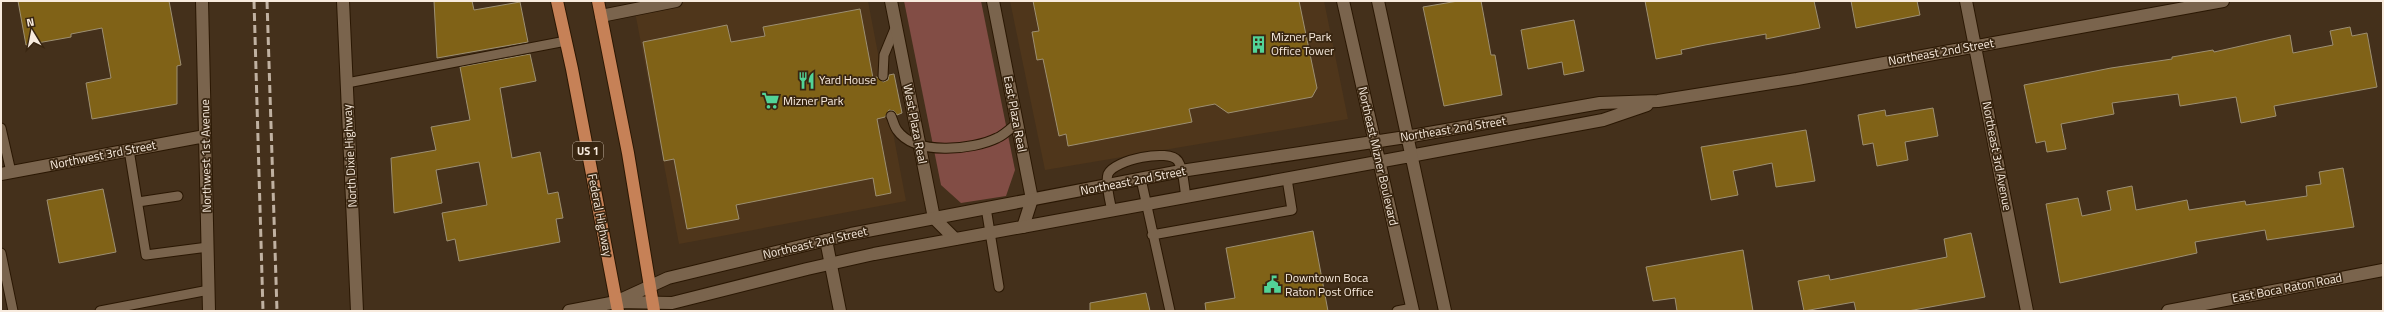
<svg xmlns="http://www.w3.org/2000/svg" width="2384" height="312" font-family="'Titillium Web',sans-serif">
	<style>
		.built { fill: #4f361b }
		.green { fill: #824d45 }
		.building { fill: #806217; stroke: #9d8f72 }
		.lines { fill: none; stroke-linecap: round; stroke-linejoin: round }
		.lane-casing { stroke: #2a1703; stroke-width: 11 }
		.street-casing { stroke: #2a1703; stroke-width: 14 }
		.secondary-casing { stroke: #2a1703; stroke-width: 14 }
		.primary-casing { stroke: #2a1703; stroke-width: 14 }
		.lane { stroke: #7a644d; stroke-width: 9 }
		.street { stroke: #7a644d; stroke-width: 12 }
		.secondary { stroke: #7a644d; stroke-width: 12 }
		.primary { stroke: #c68157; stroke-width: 12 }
		.rail { stroke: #c0b1a1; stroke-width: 3; stroke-dasharray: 8 4; stroke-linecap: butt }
		.labels { text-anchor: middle; stroke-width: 3.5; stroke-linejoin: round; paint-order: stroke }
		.shield { fill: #392611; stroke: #bfb0a0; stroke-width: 1 }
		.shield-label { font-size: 11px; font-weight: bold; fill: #f8ebde }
		.poi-label { font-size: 12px; fill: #f8ebde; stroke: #392611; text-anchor: start }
		.street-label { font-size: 12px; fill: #f8ebde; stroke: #392611 }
	</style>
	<rect width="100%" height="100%" fill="#44301b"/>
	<path class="built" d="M633,1H868L906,201L679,244Z
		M1010,1H1324L1348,119L1045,170Z"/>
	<path class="green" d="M904,1H981L1015,170L1006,196L961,203L941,185Z"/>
	<path class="building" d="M18,1H169L181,65L177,66V104L92,119L86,83L111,78L102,28L71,34V37L26,45Z
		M434,1H472L474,10L520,2L528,42L437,58Z
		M1033,1H1299L1317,88L1312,97L1228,113L1215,104L1189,109L1192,122L1068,146L1066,134L1059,136L1043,59L1037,60L1032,32L1039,31Z
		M1458,1H1481L1491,55H1495L1502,95L1444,106L1423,7Z
		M1645,1H1814L1820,28L1766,39V34L1705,45L1681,50L1682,54L1656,59Z
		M1851,1H1917L1920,15L1856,28Z
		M860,9L873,78L877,77L883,82L888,80L889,75L894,74L902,113L897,115L894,111L889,110L885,117L877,119L891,193L876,196L873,178L736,205L739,219L687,229L674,159L664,161L643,42L727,25L731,42L765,36L763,27Z
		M1574,20L1584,71L1564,75L1562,62L1528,69L1521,30Z
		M2350,27L2352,36L2367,33L2377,87L2274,106L2276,116L2241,123L2236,97L2180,106L2178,94L2112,103L2114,114L2061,124L2066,149L2047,152L2045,141L2036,143L2024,85L2111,68L2172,59V57L2213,50L2214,52L2290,35L2293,53L2333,45L2330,31Z
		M530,54L536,81L500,88L512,158L540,152L548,194L558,192L563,218L556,219L560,242L459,261L455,239L447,241L442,213L487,205L479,162L436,170L442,203L394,213L391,158L436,150L431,127L470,120L460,67Z
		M1933,108L1938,136L1905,142L1908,160L1877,166L1873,143L1863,145L1858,115L1885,110L1886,116Z
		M1806,130L1815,181L1776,187L1772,163L1733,171L1738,195L1711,200L1701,147Z
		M2343,168L2354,227L2267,240L2265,230L2195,242L2197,253L2060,283L2046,204L2078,198L2082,216L2111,210L2107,191L2132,186L2136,210L2187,200L2189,210L2245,201L2246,205L2307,196L2306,186L2321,184L2319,172Z
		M103,189L116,252L59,263L47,200Z
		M1313,231L1328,311H1206L1205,303L1235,298L1226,248Z
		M1971,233L1985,297L1908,311H1856L1854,302L1804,311L1798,281L1829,275L1830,280L1947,257L1944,239Z
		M1743,250L1753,311H1677L1675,298L1653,301L1646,267Z
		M1146,293L1150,311H1090V303Z"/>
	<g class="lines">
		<defs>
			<path id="lane" d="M883,76L884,55L896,26
				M347,83L566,41
				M891,116C893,120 894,126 897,130C915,156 973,150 997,138C1004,135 1011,128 1017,123
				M1,128L11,172
				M129,150L146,255L208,247
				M1141,179L1170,311
				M138,202L178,196
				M986,208L999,287
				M1112,211C1110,201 1105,183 1108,174C1114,160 1169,148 1178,161C1184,170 1184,187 1186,197
				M1152,235L1292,210L1287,179
				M1,253L13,311
				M100,311L209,290
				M1397,311L1412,308"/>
			<path id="street" d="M202,1L209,311
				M891,1L934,218L955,239
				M993,1L1032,199L1023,227
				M1966,1L2027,311
				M601,16L676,1
				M1406,137L1600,103L1658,101L1797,79L2223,1
				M1410,156L1603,120L1647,105
				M1,174L205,136
				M826,240L840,311
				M2168,311L2383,270"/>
			<path id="secondary" d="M343,1L357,311
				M1343,1L1413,311
				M1378,1L1445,311
				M620,300L668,278L851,234L1181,171L1406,137
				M569,311L616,302L672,303L807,269L874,254L1410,156"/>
			<path id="primary" d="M557,1L572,69L618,311
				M598,1L628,153L654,311"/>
		</defs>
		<use href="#lane" class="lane-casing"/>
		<use href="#street" class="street-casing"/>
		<use href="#secondary" class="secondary-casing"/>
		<use href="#primary" class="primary-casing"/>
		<use href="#lane" class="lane"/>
		<use href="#street" class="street"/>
		<use href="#secondary" class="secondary"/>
		<use href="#primary" class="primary"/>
		<path class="rail" d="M254,1L263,311
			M267,1L277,311"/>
	</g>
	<defs>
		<symbol id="building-bare" viewBox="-9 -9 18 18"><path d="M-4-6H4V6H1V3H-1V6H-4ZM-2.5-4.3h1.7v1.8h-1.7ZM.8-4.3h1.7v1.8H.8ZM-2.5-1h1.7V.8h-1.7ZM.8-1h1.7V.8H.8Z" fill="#52d397" stroke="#392611" stroke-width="2.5" paint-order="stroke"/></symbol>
		<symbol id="restaurant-bare" viewBox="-9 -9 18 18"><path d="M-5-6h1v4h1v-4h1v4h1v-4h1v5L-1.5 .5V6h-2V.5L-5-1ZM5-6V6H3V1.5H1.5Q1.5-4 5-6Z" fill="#52d397" stroke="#392611" stroke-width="2.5" paint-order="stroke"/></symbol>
		<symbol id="supermarket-bare" viewBox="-9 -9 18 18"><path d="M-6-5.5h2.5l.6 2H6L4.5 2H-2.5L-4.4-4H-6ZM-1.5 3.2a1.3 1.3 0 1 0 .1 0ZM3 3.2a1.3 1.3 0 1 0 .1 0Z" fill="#52d397" stroke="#392611" stroke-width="2.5" paint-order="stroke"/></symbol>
		<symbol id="civic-bare" viewBox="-9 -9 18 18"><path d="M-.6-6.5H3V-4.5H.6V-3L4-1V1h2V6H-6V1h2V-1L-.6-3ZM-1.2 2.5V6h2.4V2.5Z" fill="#52d397" stroke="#392611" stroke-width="2.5" paint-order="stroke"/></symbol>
	</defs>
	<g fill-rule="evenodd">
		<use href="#building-bare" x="1246" y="32" width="25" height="25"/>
		<use href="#restaurant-bare" x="794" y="68" width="25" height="25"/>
		<use href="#supermarket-bare" x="758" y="88" width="25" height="25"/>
		<use href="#civic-bare" x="1260" y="272" width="25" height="25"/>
	</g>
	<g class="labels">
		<rect class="shield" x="573" y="142" width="30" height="18" rx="3"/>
		<g class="shield-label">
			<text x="588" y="155">US 1</text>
		</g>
		<g class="poi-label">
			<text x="1271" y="41">Mizner Park<tspan x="1271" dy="14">Office Tower</tspan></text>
			<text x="819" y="84">Yard House</text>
			<text x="783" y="105">Mizner Park</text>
			<text x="1285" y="282">Downtown Boca<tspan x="1285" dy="14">Raton Post Office</tspan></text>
		</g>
		<g class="street-label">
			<text transform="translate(1941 52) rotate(-10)" y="4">Northeast 2nd Street</text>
			<text transform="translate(1015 114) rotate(79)" y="4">East Plaza Real</text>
			<text transform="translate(915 124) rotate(79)" y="4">West Plaza Real</text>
			<text transform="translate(1453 129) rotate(-9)" y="4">Northeast 2nd Street</text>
			<text transform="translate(103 155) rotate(-11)" y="4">Northwest 3rd Street</text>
			<text transform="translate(206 156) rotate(-91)" y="4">Northwest 1st Avenue</text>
			<text transform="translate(350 156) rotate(-93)" y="4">North Dixie Highway</text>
			<text transform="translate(1378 156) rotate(77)" y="4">Northeast Mizner Boulevard</text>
			<text transform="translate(1997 156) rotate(79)" y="4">Northeast 3rd Avenue</text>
			<text transform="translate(1133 181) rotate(-11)" y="4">Northeast 2nd Street</text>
			<text transform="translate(600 215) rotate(79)" y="4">Federal Highway</text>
			<text transform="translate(815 243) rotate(-13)" y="4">Northeast 2nd Street</text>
			<text transform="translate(2287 288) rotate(-11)" y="4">East Boca Raton Road</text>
		</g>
	</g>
	<rect width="2384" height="312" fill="none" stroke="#f8ebde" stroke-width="4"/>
	<g transform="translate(32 32) rotate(350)" stroke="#392611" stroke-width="3" paint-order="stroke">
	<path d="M0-3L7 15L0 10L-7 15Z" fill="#f8ebde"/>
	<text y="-6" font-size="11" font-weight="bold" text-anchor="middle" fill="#f8ebde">N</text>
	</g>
</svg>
